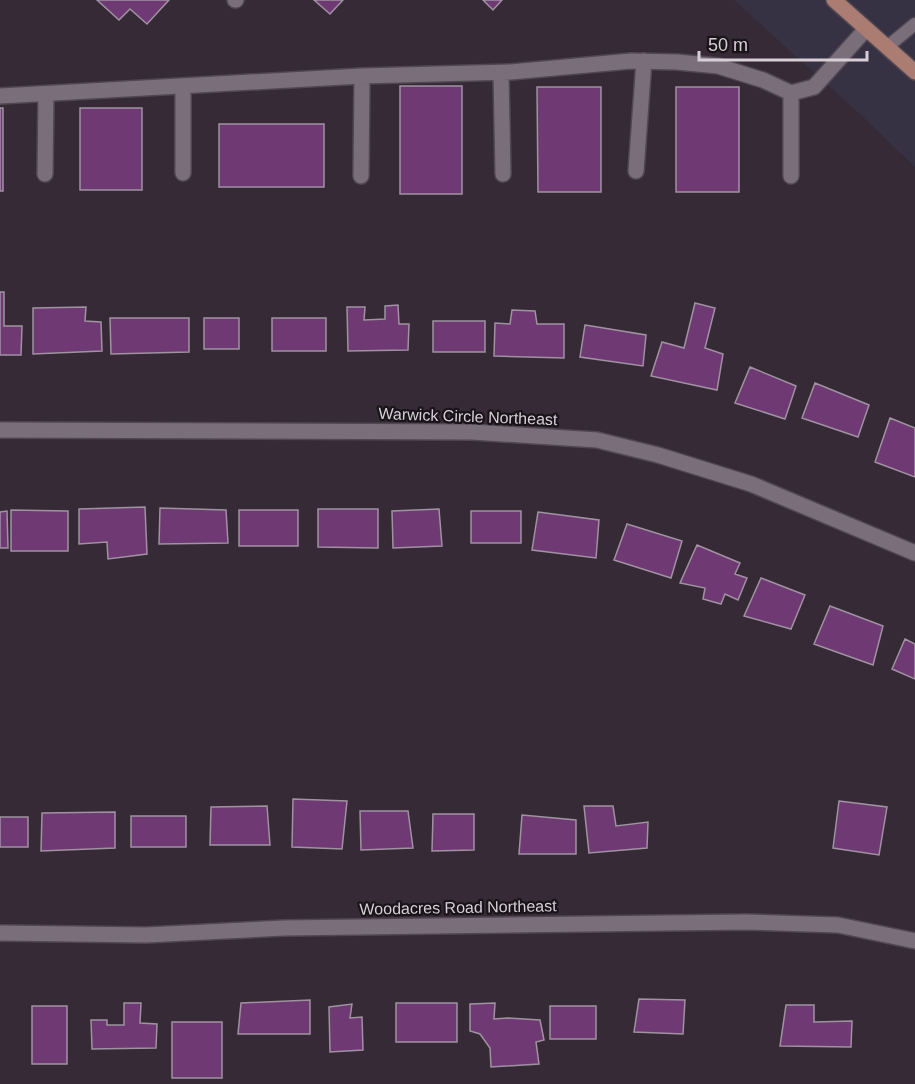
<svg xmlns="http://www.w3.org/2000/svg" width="915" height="1084" font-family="Arial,sans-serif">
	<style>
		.commercial { fill: #373243 }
		.building { fill: #6f3974; stroke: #a092a1; stroke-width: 1.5 }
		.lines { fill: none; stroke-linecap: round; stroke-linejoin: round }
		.lane-casing { stroke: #504751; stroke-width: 15 }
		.street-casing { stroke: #504751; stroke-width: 18 }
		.primary-casing { stroke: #504751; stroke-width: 18 }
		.lane { stroke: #7b6e7b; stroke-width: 12 }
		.street { stroke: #7b6e7b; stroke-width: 15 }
		.primary { stroke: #ab7c71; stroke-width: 15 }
		.labels { text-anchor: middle; stroke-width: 4.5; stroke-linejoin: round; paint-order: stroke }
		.street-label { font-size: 16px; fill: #d6cfd6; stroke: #19141a }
	</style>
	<rect width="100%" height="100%" fill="#352a36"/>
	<path class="commercial" d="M734,0H915V167L863,117Z"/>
	<path class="building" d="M97,0H169L147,24L130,9L119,20Z
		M314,0H343L330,14Z
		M483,0H502L493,10Z
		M400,86H462V194H400Z
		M537,87H601V192H538Z
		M676,87H739V192H676Z
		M0,108H3V191H0Z
		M80,108H142V190H80Z
		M219,124H324V187H219Z
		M0,292H4V326H22L21,355H0Z
		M695,303L715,308L705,348L723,354L717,390L651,376L662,342L684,348Z
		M398,305L399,324H409L408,350L348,351L347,307H365L364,320L385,319V306Z
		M86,307L85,321L101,322L102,351L33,354V308Z
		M512,310L535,311L537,324H564V358L494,356L495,323L510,324Z
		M110,318H189V352L111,354Z
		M204,318H239V349H204Z
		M272,318H326V351H272Z
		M433,321H485V352H433Z
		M585,325L646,335L643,366L580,357Z
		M750,367L796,386L785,419L735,403Z
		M815,383L869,405L858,437L802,418Z
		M890,418L915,428V477L875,462Z
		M145,507L147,554L108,559L107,542L79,544V509Z
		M160,508L226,510L228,543L159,544Z
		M318,509H378V548L318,547Z
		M439,509L442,546L393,548L392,511Z
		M11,510L68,511V551H11Z
		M239,510H298V546H239Z
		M7,511L8,548H0V512Z
		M471,511H521V543H471Z
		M538,512L599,520L596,558L532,550Z
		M627,524L682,541L671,578L614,560Z
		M697,545L740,563L735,574L747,578L738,600L725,594L721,604L703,599L705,588L680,583Z
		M761,578L805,595L791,629L744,616Z
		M830,606L883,626L873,665L814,644Z
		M905,639L915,644V679L892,669Z
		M293,799L347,801L342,849L292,847Z
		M839,801L887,807L879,855L833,848Z
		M267,806L270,845H210L211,807Z
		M584,806H613L616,826L648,822L647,848L589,853Z
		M360,811H408L413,848L361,850Z
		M115,812V848L41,851L42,813Z
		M433,814H474V850L432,851Z
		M522,815L576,820V854H519Z
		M131,816H186V847H131Z
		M0,817H28V847H0Z
		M639,999L685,1000L683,1034L634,1032Z
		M310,1000V1034H238L241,1003Z
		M124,1003H141L140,1023L157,1024L156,1048L92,1049L91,1020H107V1025H124Z
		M396,1003H457V1042H396Z
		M495,1003L494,1019L508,1018L540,1020L544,1040L536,1042L539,1064L491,1067L490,1048L480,1034L470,1031V1004Z
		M352,1004L350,1018L362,1017L363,1050L330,1052L329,1007Z
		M786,1005H814V1022L852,1021L851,1047L780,1046Z
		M32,1006H67V1064H32Z
		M550,1006H596V1039H550Z
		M172,1022H222V1078H172Z"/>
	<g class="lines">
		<defs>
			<path id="lane" d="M887,47L915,24"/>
			<path id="street" d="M235,0H236
				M501,73L503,174
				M183,87V173
				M791,93V176
				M0,96L362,76L511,72L631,61L677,62L718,66L763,80L791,93L814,87L866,29
				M636,171L644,61
				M45,174L46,94
				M361,176L362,76
				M0,430L472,432L597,440L658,455L751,484L915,553
				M0,933L146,935L284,928L746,922L838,925L915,941"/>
			<path id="primary" d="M834,0L915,72"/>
		</defs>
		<use href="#lane" class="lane-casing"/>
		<use href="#street" class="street-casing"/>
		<use href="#primary" class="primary-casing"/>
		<use href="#lane" class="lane"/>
		<use href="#street" class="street"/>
		<use href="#primary" class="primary"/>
	</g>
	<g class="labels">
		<g class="street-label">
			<text transform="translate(468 416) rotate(2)" y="6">Warwick Circle Northeast</text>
			<text transform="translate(458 907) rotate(-1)" y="6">Woodacres Road Northeast</text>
		</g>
	</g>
	<path d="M699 51v9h168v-9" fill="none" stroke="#d6cfd6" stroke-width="3"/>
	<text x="708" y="51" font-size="18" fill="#d6cfd6" stroke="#19141a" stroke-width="4.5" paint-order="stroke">50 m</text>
</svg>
